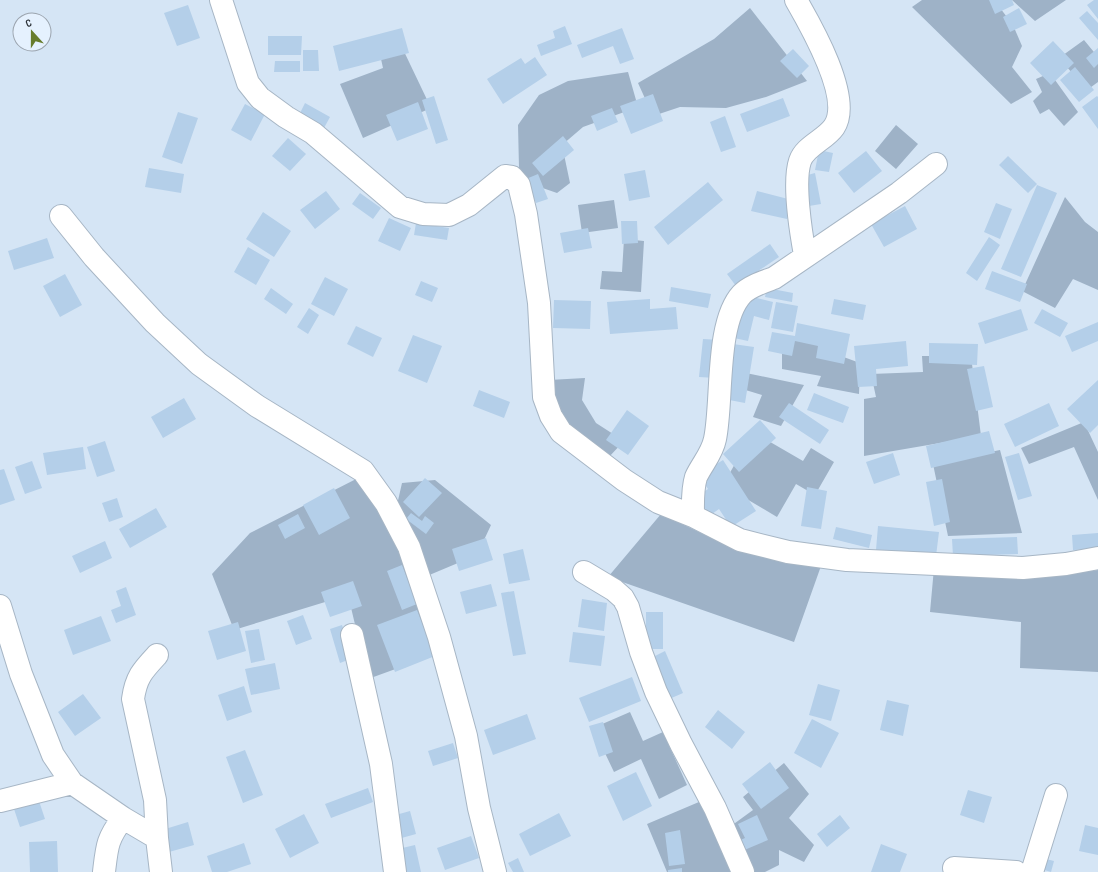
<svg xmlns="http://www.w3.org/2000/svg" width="1098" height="872" font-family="'Sofia Sans Condensed',sans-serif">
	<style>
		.green { fill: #9eb2c7 }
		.building { fill: #b4cfe9 }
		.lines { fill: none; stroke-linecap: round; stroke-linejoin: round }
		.minor-casing { stroke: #a7b6c5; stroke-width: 24 }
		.minor { stroke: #fff; stroke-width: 22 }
	</style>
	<rect width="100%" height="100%" fill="#d5e5f5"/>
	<path class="green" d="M922,0H994L1013,25L1022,46L1012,67L1032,92L1011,104L912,7Z
		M1012,0H1066L1035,21Z
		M750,8L807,81L766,97L726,108L680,107L653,116L638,83L714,39Z
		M1084,40L1098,57V82L1087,90L1059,58Z
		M399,41L431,108L363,138L340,84L383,68L379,50Z
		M628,72L638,107L583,127L562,145L570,183L557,193L531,184L519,168L518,125L539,95L568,81Z
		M1050,73L1078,112L1064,126L1049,109L1040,114L1033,101L1042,92L1036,79Z
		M896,125L918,144L896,169L875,151Z
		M1065,197L1085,222L1098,232V290L1073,279L1055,308L1022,291Z
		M614,200L618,228L582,233L578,205Z
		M624,239L644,241L641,292L600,289L602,271L622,272Z
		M825,337L830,352L860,363L859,394L817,386L821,376L782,369V339Z
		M922,356H971L981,436L864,456V399L876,397L871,374L923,372Z
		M746,373L804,385L781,426L753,417L762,395L739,388Z
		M585,378L582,400L596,423L624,441L608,458L565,426L549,380Z
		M1084,422L1098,452V500L1074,447L1029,464L1021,448Z
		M753,432L803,461L811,448L834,462L815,495L796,484L777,517L723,485Z
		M1000,450L1022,533L948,536L933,464Z
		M362,476L383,508L428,628L434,655L368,679L348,595L234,630L212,574L250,533Z
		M435,480L491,525L477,555L427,576L397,505L402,483Z
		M661,514L718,541L821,566L794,642L608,577Z
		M934,568L1060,575L1098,570V672L1020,668L1021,622L930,612Z
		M630,712L643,741L663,732L687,785L659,799L641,759L614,772L593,728Z
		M784,763L809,794L789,818L814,845L804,862L779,850V865L765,872H752L731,826L753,810L743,797Z
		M706,799L737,872H667L647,824Z"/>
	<path class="building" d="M989,0H1012L1014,5L995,14Z
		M1094,0H1098V19L1087,5Z
		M188,5L200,38L177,46L164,13Z
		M1019,8L1027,24L1010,32L1003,17Z
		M1087,11L1098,23V40L1079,18Z
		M565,26L572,44L541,56L537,45L555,38L553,31Z
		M402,28L409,53L339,71L333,46Z
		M622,28L634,59L620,64L613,46L582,58L577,45Z
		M268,36H302L301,55H268Z
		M1053,41L1074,63L1051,85L1030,63Z
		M1098,48V64L1094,68L1086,58Z
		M793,49L809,66L797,78L780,61Z
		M303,50H318L319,71H303Z
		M535,57L547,75L503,104L487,79L521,58L525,64Z
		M275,61H300V72H274Z
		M1075,67L1094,90L1079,102L1060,80Z
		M653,94L663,121L631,134L620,106Z
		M434,96L448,140L436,144L422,100Z
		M1097,96L1098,97V129L1082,107Z
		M783,98L790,116L747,132L740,114Z
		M418,102L428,129L397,141L386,115Z
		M305,103L330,117L324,128L299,115Z
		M245,104L265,114L251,141L231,130Z
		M612,108L618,122L597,131L591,116Z
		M178,112L198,118L182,164L162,157Z
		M725,116L736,147L721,152L710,122Z
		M563,136L574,150L543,176L532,163Z
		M288,138L306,154L290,171L272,156Z
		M819,150L833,153L829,172L815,170Z
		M866,151L882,171L854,193L838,173Z
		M1008,156L1037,184L1028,193L999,165Z
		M149,168L184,174L181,193L145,187Z
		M645,170L650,197L629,201L624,174Z
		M815,173L821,204L809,206L804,176Z
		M538,174L548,199L536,203L526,179Z
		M708,182L723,200L668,245L654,227Z
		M1037,185L1057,193L1021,277L1001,269Z
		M326,191L340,209L315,229L300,210Z
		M757,191L792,200L787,219L751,211Z
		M360,193L381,208L373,219L352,204Z
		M996,203L1012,209L1000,239L984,232Z
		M905,206L917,229L884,247L871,224Z
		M263,212L291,231L274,257L246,239Z
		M389,218L411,228L400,251L378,241Z
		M621,221H637L638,243L622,244Z
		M416,223L449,228L447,240L414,235Z
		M588,228L592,248L564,253L560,233Z
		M989,237L1000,245L977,281L966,273Z
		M47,238L54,258L14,270L8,251Z
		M770,244L779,257L736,286L727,274Z
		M248,247L270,260L256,285L234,272Z
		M992,271L1027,284L1020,302L985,289Z
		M65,274L82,305L60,317L43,286Z
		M325,277L348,289L334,316L311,304Z
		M421,281L438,288L432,302L415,295Z
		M671,287L711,294L708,308L669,301Z
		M271,288L293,304L286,314L264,299Z
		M767,288L793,293L792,302L765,297Z
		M744,295L773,302L769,320L754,316L748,341L734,338Z
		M650,299V309L676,307L678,329L610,334L607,302Z
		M834,299L866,305L863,320L831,314Z
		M554,300L591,301L590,329L553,328Z
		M776,302L798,306L793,332L771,328Z
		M309,308L319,315L308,334L297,327Z
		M1021,309L1028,330L985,344L978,323Z
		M1042,309L1068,323L1060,337L1034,323Z
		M1098,322V341L1072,352L1065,336Z
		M797,323L850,334L844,364L816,358L818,346L795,341L792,356L768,351L772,332L795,336Z
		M356,326L382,338L373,357L347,344Z
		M413,335L442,346L427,383L398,371Z
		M703,339L720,340L716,378L699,377Z
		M906,341L908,366L876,369L877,386L858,387L854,346Z
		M929,343L978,344L977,365L929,363Z
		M733,344L754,347L745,403L724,399Z
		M984,366L993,407L976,411L967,369Z
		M1098,380V425L1090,433L1067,409Z
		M479,390L510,402L504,418L473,406Z
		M814,393L849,407L843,423L807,410Z
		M184,398L196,419L163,438L151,417Z
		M789,403L829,430L820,444L779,417Z
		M1049,403L1059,426L1015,447L1004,424Z
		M627,410L649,426L628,455L606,440Z
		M760,420L776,438L739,472L723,454Z
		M989,431L995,453L931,468L926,446Z
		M105,441L115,471L97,477L87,447Z
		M83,447L86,469L47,475L43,453Z
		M893,453L900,475L874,484L866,462Z
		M1019,453L1032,496L1018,500L1005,457Z
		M723,460L756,511L731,527L719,509L709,516L696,497L708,489L699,475Z
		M32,461L42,488L25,494L15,467Z
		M4,469L15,500L0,505V470Z
		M425,478L442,493L419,517L403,502Z
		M942,479L950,522L934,526L926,482Z
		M807,487L827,491L821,529L801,526Z
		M334,488L350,518L319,535L303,505Z
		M117,498L123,517L109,522L102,503Z
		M156,508L167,527L130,548L119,529Z
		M411,513L422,521L425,516L434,523L426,534L406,519Z
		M298,514L305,528L285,539L278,525Z
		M878,526L939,532L936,556L876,550Z
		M836,527L872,535L869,548L833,539Z
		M1098,533V549L1073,550L1072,535Z
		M1017,537L1018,554L953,556L952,539Z
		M486,538L493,560L459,571L452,549Z
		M105,541L112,558L80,573L72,556Z
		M523,549L530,580L509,584L503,554Z
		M402,565L417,604L402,610L387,571Z
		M353,581L362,606L330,617L321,592Z
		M491,584L497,606L466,614L460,592Z
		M126,587L136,615L116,623L111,610L121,606L116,591Z
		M514,591L526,654L513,656L501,593Z
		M582,599L607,603L604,631L578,627Z
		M417,610L435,656L395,672L377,625Z
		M646,612H663V649H646Z
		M303,615L312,639L296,645L287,621Z
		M101,616L111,641L73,655L64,630Z
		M238,622L246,651L217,660L208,631Z
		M342,625L353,658L340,663L330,629Z
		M259,629L265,660L251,663L245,631Z
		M573,632L605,636L601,666L569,662Z
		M665,651L683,693L667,700L649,659Z
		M275,663L280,689L251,695L245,669Z
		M632,677L641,701L589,722L579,698Z
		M818,684L840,690L831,721L809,715Z
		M244,686L252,712L227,721L218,695Z
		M83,694L101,718L75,736L58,712Z
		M887,700L909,705L903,736L880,730Z
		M718,710L745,732L732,749L705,727Z
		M527,714L536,739L493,755L484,730Z
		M812,719L839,733L821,768L794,753Z
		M603,722L613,752L599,757L589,726Z
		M453,743L458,758L433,766L428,751Z
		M245,750L263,795L243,803L226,757Z
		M770,762L789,788L761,809L742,784Z
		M636,772L652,806L623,821L607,786Z
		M368,788L373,802L331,818L325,804Z
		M968,790L992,797L984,823L960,815Z
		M38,798L45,819L20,827L13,806Z
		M410,811L416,834L398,839L392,816Z
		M559,813L571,836L530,856L519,834Z
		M304,814L319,843L290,858L275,829Z
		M757,815L768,840L742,851L738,841L745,838L738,824Z
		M840,815L850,828L827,847L817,834Z
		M188,822L194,845L169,852L162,830Z
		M1085,825L1098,828V855L1079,851Z
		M680,830L685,864L669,866L665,833Z
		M471,836L479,858L445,870L437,848Z
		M57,841L58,872H30L29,842Z
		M244,843L251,864L227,872H212L207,856Z
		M881,844L907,854L900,872H871Z
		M415,845L421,872H403L398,849Z
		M518,858L524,872H513L508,863Z
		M1042,858L1054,861L1051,872L1038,868Z
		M682,868V872H668V870Z"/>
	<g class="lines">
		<defs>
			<path id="minor" d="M221,0L248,83L260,98L286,117L313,133L400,207L423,214L449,215L469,205L505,176L512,177L519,185L526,214L539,303L544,397L551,416L561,432L624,480L658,502L693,516
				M796,0C811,26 853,99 834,127C825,140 805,146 800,161C793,182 801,233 805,255
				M936,164L899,193L774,278C763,282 750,286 742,294C715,323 723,401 715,439C712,454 702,464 696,477C692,490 693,504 693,516L740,540L788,552L847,560L1023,568L1066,564L1098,558
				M61,216L94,257L155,323L199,364L257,406L363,471L386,503L409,547L439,637L466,736L479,808L495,872
				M584,572L614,590L623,598L628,607L641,652L656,692L681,744L715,808L743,872
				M0,606L21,674L53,755L72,783L123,818L157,838L161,872
				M352,635L381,764L395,872
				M157,655C143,670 136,677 133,699L155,800L157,838
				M0,801L72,783
				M954,868L1016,872
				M104,872C107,846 107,839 123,818
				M1032,872L1056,795"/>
		</defs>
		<use href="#minor" class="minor-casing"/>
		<use href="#minor" class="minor"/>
	</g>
	<g transform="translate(32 32) rotate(339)"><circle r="19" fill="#e5f1fe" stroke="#9ba4ae"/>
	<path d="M0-3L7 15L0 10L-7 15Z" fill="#677c2c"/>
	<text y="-6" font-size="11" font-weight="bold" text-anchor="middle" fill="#2b3137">С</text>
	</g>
</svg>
